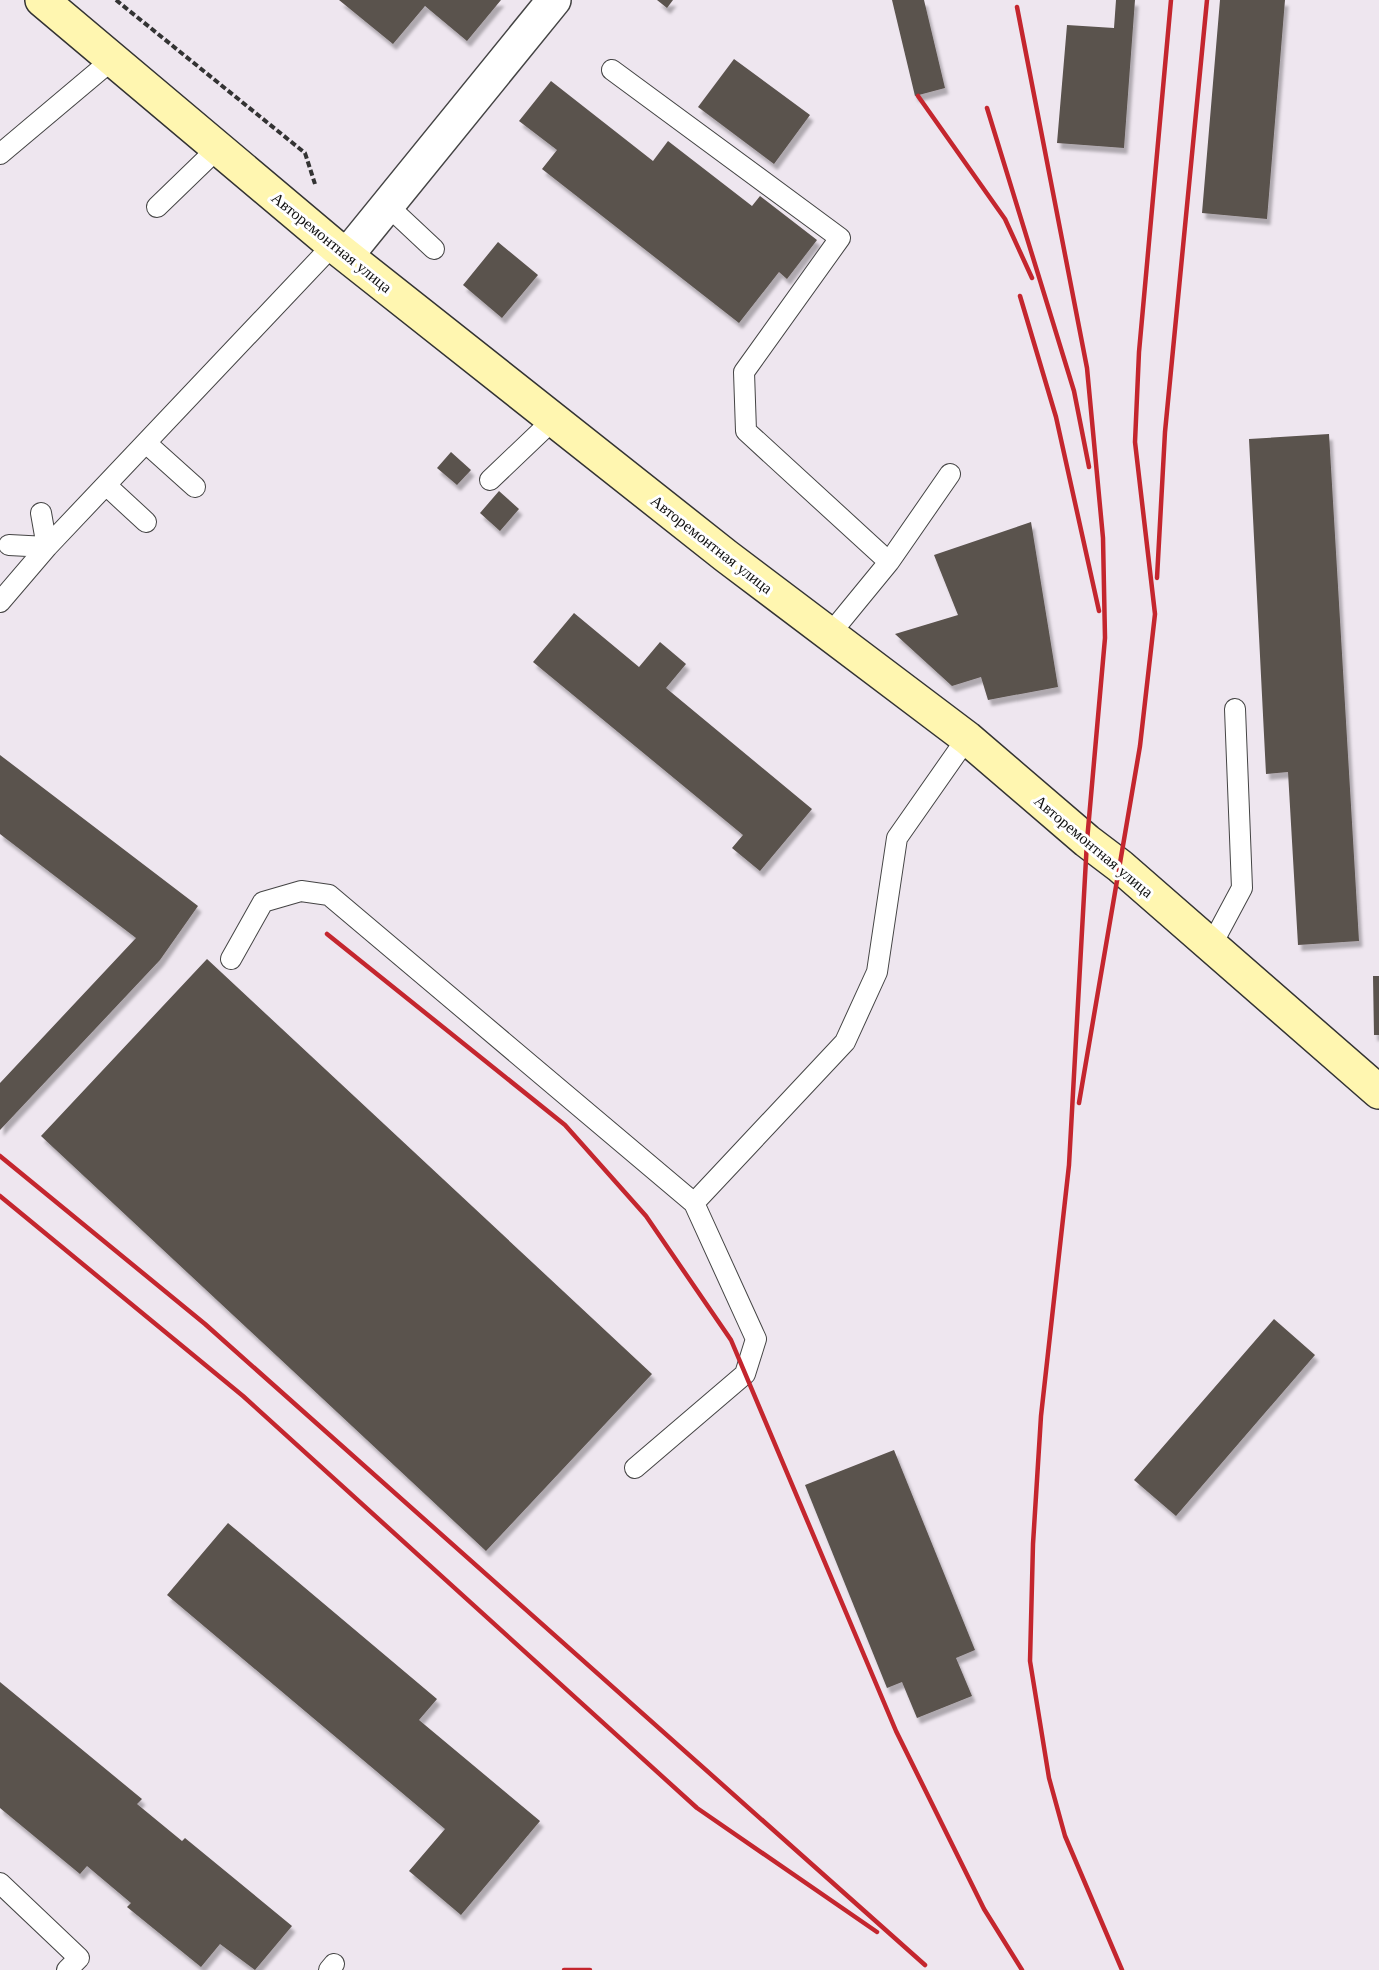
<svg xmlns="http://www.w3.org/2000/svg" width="1379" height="1970" font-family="'Libre Baskerville',serif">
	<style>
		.industrial { fill: #eee6ef }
		.building { fill: #5a524d; filter: url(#shadow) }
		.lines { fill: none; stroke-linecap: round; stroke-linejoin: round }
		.lane-casing { stroke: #444; stroke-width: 22 }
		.street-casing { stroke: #444; stroke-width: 36 }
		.secondary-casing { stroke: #333; stroke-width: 36 }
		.path { stroke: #333; stroke-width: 4; stroke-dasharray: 6 3; stroke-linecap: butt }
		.lane { stroke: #fff; stroke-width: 20 }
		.street { stroke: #fff; stroke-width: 33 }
		.secondary { stroke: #fff6b0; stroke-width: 33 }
		.rail { stroke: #c4262e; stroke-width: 4.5 }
		.labels { text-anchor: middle; stroke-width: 6; stroke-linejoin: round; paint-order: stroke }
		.street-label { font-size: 16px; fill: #111; stroke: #fff }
	</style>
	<defs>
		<filter id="shadow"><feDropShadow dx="3.5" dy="6" stdDeviation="1.5" flood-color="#0004"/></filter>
	</defs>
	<rect width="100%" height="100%" fill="#fffdf5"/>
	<path class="industrial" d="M0,0H1379V1970H0Z"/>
	<path class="building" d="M339,0H501L467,41L425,6L393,44Z
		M657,0H673L667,8Z
		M892,0H924L945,88L915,96Z
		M1116,0H1135L1124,148L1057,143L1067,25L1114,28Z
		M1220,0H1285L1267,219L1202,213Z
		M734,59L810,115L774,164L698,107Z
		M551,81L653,161L668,141L752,206L760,196L817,240L787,279L779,272L739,323L542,169L557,150L519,121Z
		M498,242L538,275L502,318L463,285Z
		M1329,434L1359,941L1298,945L1288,772L1266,774L1249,439Z
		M451,452L471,470L457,485L437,468Z
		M499,491L519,509L500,531L480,513Z
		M1031,522L1058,687L988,700L981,677L952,686L895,634L958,615L934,555Z
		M574,613L639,667L660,642L686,664L666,688L812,809L760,871L732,848L743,835L533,662Z
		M0,755L198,906L160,960L0,1130V1083L136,938L0,834Z
		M207,959L652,1374L486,1551L41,1136Z
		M1373,976H1379V1035H1374Z
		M1274,1319L1315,1355L1176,1516L1134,1480Z
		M894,1450L975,1650L956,1658L972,1696L917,1718L902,1682L887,1688L805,1485Z
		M228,1523L437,1699L419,1720L540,1821L461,1915L409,1871L445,1829L167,1595Z
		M0,1682L142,1799L137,1804L182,1841L185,1838L292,1926L255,1970L220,1944L201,1967L127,1907L131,1903L87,1866L80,1874L0,1808Z"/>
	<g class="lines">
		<defs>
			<path id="lane" d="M612,70L840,238L744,372L746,431L889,562
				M0,154L113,59
				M387,205L434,249
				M157,207L218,148
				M146,443L195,487
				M490,480L554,419
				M106,485L146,522
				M9,545L47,547L333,245
				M0,602L47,547L41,513
				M830,634L889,562L950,474
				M1211,946L1242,888L1235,709
				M231,959L263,902L301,891L329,895L694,1203L756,1339L745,1374L635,1468
				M694,1203L845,1042L877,972L897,838L967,738
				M0,1883L79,1958L67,1970
				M329,1970L334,1964"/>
			<path id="street" d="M347,255L554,0"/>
			<path id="secondary" d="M42,0L333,245L726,556L967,738L1087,841L1120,866L1379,1092"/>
		</defs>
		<use href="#lane" class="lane-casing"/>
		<use href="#street" class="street-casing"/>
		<use href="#secondary" class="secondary-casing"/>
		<path class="path" d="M116,0L305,153L315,184"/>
		<use href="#lane" class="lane"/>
		<use href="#street" class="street"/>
		<use href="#secondary" class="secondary"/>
		<path class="rail" d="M1017,7L1087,368L1103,538L1105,638L1087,841L1069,1165L1041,1416L1033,1544L1030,1661L1049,1778L1065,1836L1122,1970
			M918,96L1005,219L1032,278
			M987,108L1074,391L1089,467
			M1020,296L1056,417L1099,611
			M1157,578L1165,432L1207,0
			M327,934L565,1125L646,1216L731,1340L896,1731L984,1909L1022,1970
			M1079,1103L1140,746L1155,614L1135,442L1139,352L1171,0
			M0,1156L205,1324L925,1965
			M0,1196L243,1396L697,1808L877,1932
			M564,1970H590"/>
	</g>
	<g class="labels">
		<g class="street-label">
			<text transform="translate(332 242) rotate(39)" y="6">Авторемонтная улица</text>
			<text transform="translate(712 544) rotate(38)" y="6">Авторемонтная улица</text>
			<text transform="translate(1094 846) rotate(40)" y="6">Авторемонтная улица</text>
		</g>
	</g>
</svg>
